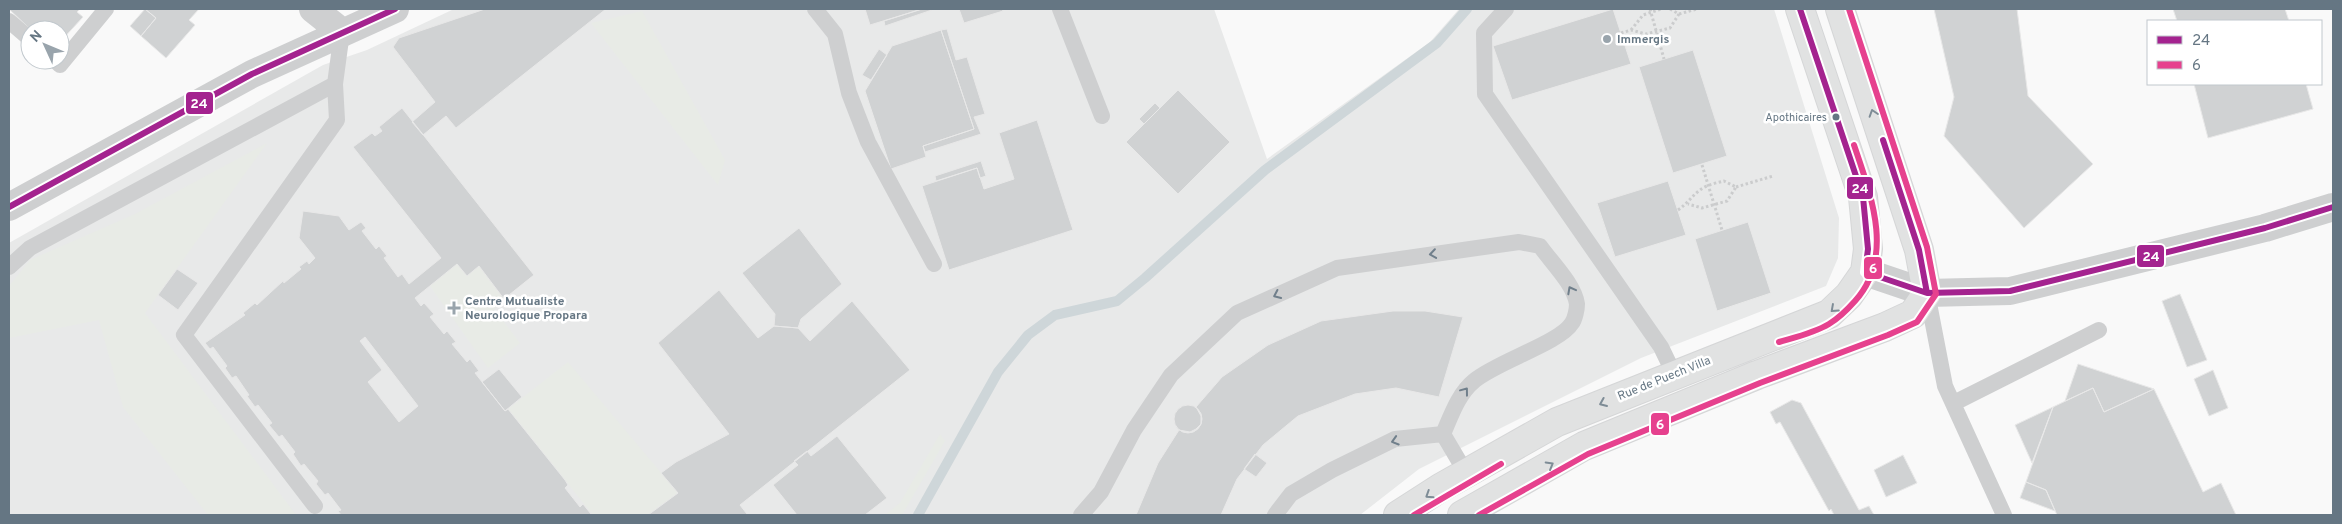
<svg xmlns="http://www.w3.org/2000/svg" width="2342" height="524" font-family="Overpass,sans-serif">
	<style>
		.built { fill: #e8e9e9 }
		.green { fill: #e8ebe6 }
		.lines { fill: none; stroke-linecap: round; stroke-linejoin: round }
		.stream { stroke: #ced6d9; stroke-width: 10 }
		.building { fill: #d0d2d3; stroke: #e8e8e8; fill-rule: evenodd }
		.secondary-casing { stroke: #d5d6d7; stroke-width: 30 }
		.path { stroke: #cbcccd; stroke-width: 3; stroke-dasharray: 2.5 2.5; stroke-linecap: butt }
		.service { stroke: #cecfd0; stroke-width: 16 }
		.minor { stroke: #cecfd0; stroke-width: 28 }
		.secondary { stroke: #e1e2e2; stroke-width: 28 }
		.bus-1-casing { stroke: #fff; stroke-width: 10 }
		.bus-2-casing { stroke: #fff; stroke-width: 10 }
		.bus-1 { stroke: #a4238f; stroke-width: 6 }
		.bus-2 { stroke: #e6418e; stroke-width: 6 }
		.oneway { stroke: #7e8c96 }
		.oneway2 { stroke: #707f8b }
		.poi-dot { fill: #99a4ac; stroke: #fff; stroke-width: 2 }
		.bus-dot { fill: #657683; stroke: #fff; stroke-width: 2 }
		.labels { text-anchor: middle; stroke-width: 5; stroke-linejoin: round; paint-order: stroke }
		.bus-label { font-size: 11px; fill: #657683; stroke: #fff; text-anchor: end }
		.poi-label { font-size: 12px; font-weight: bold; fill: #657683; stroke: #fff; text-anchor: start }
		.street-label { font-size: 12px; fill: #657683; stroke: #fff }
		.line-badge { stroke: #fff; stroke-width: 2 }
		.badge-label { font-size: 14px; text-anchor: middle; font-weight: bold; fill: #fff }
	</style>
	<rect width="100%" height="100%" fill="#f9f9f9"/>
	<path class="built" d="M454,9H1214L1267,159L1430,42L1459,9H1774L1839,218L1838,258L1826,286L1641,358L1419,469L1360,515H9V243L323,65L367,50Z"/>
	<path class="green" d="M642,11L725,160L718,185L591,23Z
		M267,143L145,313L296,515H208L123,407L99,320L9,338V286L30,260L135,214Z
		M457,264L467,276L479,266L504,299L494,309L520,343L488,368L430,286Z
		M568,362L678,493L648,515H593L508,409Z
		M940,434L945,441L902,515H885L900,503Z"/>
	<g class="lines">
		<path class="stream" d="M918,515L998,372L1028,335L1055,315L1117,301L1145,278L1265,170L1437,43L1467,9"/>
	</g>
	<path class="building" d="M9,9H80L77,12L83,17L60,42V30H31Z
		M145,9H199L189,20L195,25L166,58L141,36L156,18Z
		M145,9L156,18L141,36L130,26Z
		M485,9H606L456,128L446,116L423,135L412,122L435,102L393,47L399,38Z
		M865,9H922L870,25Z
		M922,9L932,10L885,26L884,21Z
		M959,9H1002L1003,11L964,23Z
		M1613,9L1631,64L1512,100L1493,46Z
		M1934,9H2017L2028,96L2093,164L2024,228L1944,136L1954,97Z
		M2173,9H2285L2289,21H2177Z
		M947,29L956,60L967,57L985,114L974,117L981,134L925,152L923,146L974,129L941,30Z
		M941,30L974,129L923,146L926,157L891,169L865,91L892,46Z
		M879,49L887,55L871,80L862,75Z
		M1693,50L1727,156L1673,173L1639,67Z
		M2194,84H2306L2313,109L2208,138Z
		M1178,90L1230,142L1178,194L1126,142Z
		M1155,103L1160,108L1144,124L1139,119Z
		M402,108L534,275L504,299L479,266L467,276L457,264L415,298L421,306L424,303L434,314L430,317L444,334L447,331L456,342L452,344L467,362L470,359L479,371L475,373L505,411L508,409L565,480L568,485L565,488L580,507L583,504L591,514L589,515H341L338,511L341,510L328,493L325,495L316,484L318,481L304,464L301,466L293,454L295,452L282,435L279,437L269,425L272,423L258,405L255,407L247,396L249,395L236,376L232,378L225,368L227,366L213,347L210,349L205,343L245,315L243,313L255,303L257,305L283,281L284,283L301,269L299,267L307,261L309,264L315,258L299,238L303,211L339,216L349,230L361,222L366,228L362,231L376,249L379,246L387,256L384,258L398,277L402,274L409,284L441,258L353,147L372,133L375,136L382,131L379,127ZM365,337L418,406L399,422L368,382L382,370L360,341Z
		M1037,120L1073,230L949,270L922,186L977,168L984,189L1014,179L999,133Z
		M981,161L986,176L980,178L977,168L936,181L935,176Z
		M1668,181L1686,235L1615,257L1597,203Z
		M1748,222L1771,293L1717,311L1695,239Z
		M799,228L842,284L801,319L798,328L774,326L775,314L742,273Z
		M177,269L198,283L178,310L158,295Z
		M719,290L758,338L774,326L798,328L810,341L852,301L910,370L740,505L747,514L745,515H648L678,493L661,473L676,462L729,434L658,343Z
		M2180,294L2207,360L2187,367L2162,301Z
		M1393,311H1425L1463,317L1439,397L1396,388L1355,394L1298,416L1263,445L1237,479L1221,515H1136L1158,463L1179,430L1190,432L1196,429L1201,424V416L1196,407L1222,377L1268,345L1321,321Z
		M2078,364L2154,389L2104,412L2093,388L2065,401Z
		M499,369L522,397L505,411L482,382Z
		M2213,370L2228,408L2209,416L2194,379Z
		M2093,388L2104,412L2154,389L2203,492L2221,483L2236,515H2057L2046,490L2026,482L2053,407Z
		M1792,400L1801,403L1859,510L1869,506L1874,515H1834L1831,509L1829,511L1780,422L1776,424L1770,412Z
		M1174 419a14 14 0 1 1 28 0a14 14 0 1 1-28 0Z
		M2053,407L2032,463L2015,425Z
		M837,436L887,498L865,515H797L773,485L798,465L794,461L807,451L811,456Z
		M1255,454L1267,463L1256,477L1244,469Z
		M1903,455L1917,483L1886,497L1874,470Z
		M2026,482L2046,490L2055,511L2020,498Z"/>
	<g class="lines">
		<defs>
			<path id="secondary" d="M1398,515L1440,488L1557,422L1829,314L1849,295L1865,272L1868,249L1863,197L1800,9
				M1462,515L1584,446L1757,375L1885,327L1913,314L1927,293L1919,250L1840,9"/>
		</defs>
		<use href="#secondary" class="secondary-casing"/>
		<path class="path" d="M1650,9L1664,59
			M1679,14L1697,9
			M1631,30L1643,15L1661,9
			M1621,33L1631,30L1646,34L1670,28L1679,14L1670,9
			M1702,165L1722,230
			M1736,187L1773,176
			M1678,210C1687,204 1692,196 1700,190C1706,185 1716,183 1724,181L1736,187L1727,201L1702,208L1688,204"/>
		<path class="service" d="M815,9L835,34L849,93L868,142L934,264
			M1060,9L1102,116
			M1506,9L1484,33L1485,94L1661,347L1674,374
			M9,21L30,39
			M55,60L60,65L106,9
			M9,267L30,248L335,84L342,32
			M1927,293L1945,386L2004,515
			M1954,403L2099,330
			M1443,434L1466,473
			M315,506L184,335L337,120L335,84
			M1081,515L1101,492L1134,430L1171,375L1237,313L1337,268L1519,242L1540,246C1552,263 1574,284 1577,304C1577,309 1575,319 1572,323C1560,343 1496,362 1474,381C1458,394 1451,416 1443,434
			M1275,515L1291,494L1332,470L1395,439L1443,434"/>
		<path class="minor" d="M313,9L342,32
			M9,207L252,74L395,9
			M1865,272L1927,293L2010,291L2265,228L2333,207"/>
		<use href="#secondary" class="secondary"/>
		<defs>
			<path id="bus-1" d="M1800,9L1863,197L1868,249L1865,272L1927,293L2010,291L2265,228L2333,207
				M1883,140L1919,250L1927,293
				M9,207L252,74L395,9"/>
			<path id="bus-2" d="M1779,342C1796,337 1814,333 1829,324C1839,318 1847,310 1855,301C1895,257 1871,195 1854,145
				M1414,515L1501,464
				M1479,515L1588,454L1760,383L1888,335L1917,322L1936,294L1927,247L1849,9"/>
		</defs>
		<use href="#bus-1" class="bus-1-casing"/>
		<use href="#bus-2" class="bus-2-casing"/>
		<use href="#bus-1" class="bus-1"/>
		<use href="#bus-2" class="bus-2"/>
	</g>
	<defs><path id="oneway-chevron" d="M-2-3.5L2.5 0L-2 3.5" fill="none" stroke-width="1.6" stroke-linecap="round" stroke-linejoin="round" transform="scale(1.25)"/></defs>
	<g class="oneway">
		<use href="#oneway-chevron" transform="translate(1873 113) rotate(-108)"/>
		<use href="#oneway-chevron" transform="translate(1834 309) rotate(138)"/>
		<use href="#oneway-chevron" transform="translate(1603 403) rotate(157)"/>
		<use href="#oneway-chevron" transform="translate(1550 465) rotate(-30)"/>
		<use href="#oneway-chevron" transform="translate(1429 495) rotate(147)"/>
	</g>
	<g class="oneway2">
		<use href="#oneway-chevron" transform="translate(1433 254) rotate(172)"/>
		<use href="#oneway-chevron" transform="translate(1571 290) rotate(-118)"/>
		<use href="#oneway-chevron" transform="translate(1277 295) rotate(155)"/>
		<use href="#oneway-chevron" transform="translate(1465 391) rotate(-53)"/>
		<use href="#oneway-chevron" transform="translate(1395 441) rotate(163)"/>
	</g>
	<g class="poi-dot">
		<circle cx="1607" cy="39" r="5"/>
		<path d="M451.5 300.5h5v5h5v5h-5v5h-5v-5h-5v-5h5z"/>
	</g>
	<circle class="bus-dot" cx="1836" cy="117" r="4.5"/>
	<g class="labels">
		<g class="bus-label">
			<text x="1827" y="121">Apothicaires</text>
		</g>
		<g class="poi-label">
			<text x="1617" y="43">Immergis</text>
			<text x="465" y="305">Centre Mutualiste<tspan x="465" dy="14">Neurologique Propara</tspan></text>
		</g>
		<g class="street-label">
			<text transform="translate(1664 378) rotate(-22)" y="4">Rue de Puech Villa</text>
		</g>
	</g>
	<g class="line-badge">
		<rect x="185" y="91" width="29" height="24" rx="5" fill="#a4238f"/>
		<rect x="1846" y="176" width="28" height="24" rx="5" fill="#a4238f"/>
		<rect x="2136" y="244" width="29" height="24" rx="5" fill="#a4238f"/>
		<rect x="1863" y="256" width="20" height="24" rx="5" fill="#e6418e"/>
		<rect x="1650" y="412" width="20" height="24" rx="5" fill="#e6418e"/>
	</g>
	<g class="badge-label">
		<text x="199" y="108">24</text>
		<text x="1860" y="193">24</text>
		<text x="2151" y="261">24</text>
		<text x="1873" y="273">6</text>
		<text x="1660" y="429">6</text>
	</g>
	<rect width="2342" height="524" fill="none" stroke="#657683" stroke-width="20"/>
	<rect x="2147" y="20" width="175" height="65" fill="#ffffff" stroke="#c1c8cd"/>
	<rect x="2157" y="36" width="25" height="8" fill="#a4238f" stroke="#c1c8cd"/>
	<text x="2192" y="45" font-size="15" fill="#657683">24</text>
	<rect x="2157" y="61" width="25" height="8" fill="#e6418e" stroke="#c1c8cd"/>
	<text x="2192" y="70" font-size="15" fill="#657683">6</text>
	<g transform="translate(45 45) rotate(314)"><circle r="24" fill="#ffffff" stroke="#c1c8cd"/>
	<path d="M0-4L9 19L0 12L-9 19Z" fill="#99a4ac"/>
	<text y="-8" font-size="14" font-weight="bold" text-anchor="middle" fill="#657683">N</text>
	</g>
</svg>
